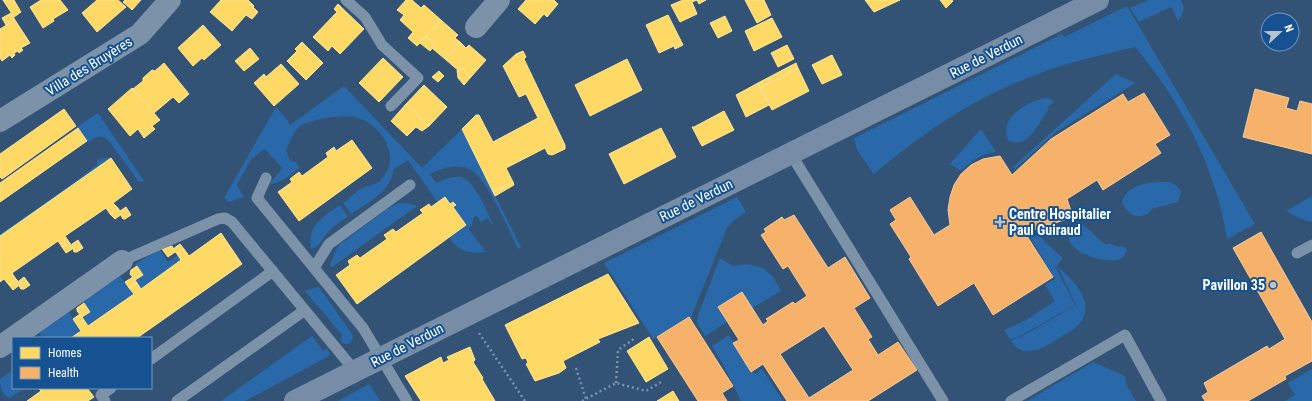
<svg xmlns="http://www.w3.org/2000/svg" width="1312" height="401" font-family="'Roboto Condensed',sans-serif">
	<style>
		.green { fill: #2969a9 }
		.homes { fill: #ffd966; stroke: #ffe494 }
		.health { fill: #f6b26b; stroke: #f9c997; fill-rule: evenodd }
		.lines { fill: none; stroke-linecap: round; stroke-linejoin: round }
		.path { stroke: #7b92a9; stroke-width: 2.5; stroke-dasharray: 2 3; stroke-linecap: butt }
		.lane { stroke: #7b92a9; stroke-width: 11 }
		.street { stroke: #7b92a9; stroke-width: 22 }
		.secondary { stroke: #768da5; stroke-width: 22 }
		.poi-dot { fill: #b7c3cf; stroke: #165292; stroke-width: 1.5 }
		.labels { text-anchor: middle; stroke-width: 4; stroke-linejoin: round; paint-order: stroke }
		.street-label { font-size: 14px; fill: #fff; stroke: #165292 }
		.poi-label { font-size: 14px; font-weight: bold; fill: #fff; stroke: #165292; text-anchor: start }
	</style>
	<rect width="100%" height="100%" fill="#325376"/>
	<path class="green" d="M1149,0H1181C1185,8 1184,14 1178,21L1171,7L1139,22L1130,8Z
		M1127,6L1255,224L1227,239C1216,167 1181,102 1135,47C1102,55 1069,62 1038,74C975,97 924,132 874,174L857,150L854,138L1062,34L1064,37Z
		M1116,74L1135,83L1056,132L1015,169L1013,167Z
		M344,86L422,168L462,129L521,247L518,249C510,232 486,177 471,170C458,163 442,168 430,174L436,183C443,180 453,176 461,177C475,180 487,212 493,224H492L487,218L481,222L476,216L473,218L474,220L472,222L473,224L468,228L486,252C469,254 458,252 449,237L466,225L453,207L456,205L453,202L450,204L445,197L438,203L408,160L393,170C392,191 366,204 351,214L343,203C350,198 357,190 365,187C371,185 377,184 381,180C403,157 381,123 355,117C345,115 323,118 313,121C309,123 302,123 299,127C294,131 290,141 287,148L286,150L290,161L296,162L299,168C291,174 281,184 270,184C273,177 280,174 282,168L265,149L251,159L237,185L244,197L229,202L224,198L276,107L289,122L288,123L290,125Z
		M1046,98L1051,99L1054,102L1047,107L1049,109C1040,120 1028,152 1008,140C999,117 1028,101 1046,98Z
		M98,113L144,181L139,182L108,140C100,133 95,138 88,142L77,127Z
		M981,129L996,152C982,153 970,162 961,171L950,164Z
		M109,157L111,159L0,236V234L51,199L97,165V161L99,159Z
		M1162,182C1171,182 1177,183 1181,192L1178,202L1151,209V211C1149,213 1145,215 1142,216C1133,218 1125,210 1122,202C1127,185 1147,182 1162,182Z
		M1312,196V222L1301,219L1286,211Z
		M737,197L746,212L734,220L727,228L692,315V325L699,340L685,319L653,339L604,263Z
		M399,203H408L417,206L332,267H330L334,254L339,245L390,207Z
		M340,205L348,217C341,221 335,225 329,231C323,237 320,247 311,249C307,225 323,217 340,205Z
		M1079,225H1083L1106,245L1108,243L1119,247L1121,246L1127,249C1127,254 1122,258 1117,260C1106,263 1063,252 1070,234C1072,229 1074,227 1079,225Z
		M1039,235L1047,244L1063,258L1056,268L1075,305L1017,338L1010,339L1004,330L1026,320L1055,301L1045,285L1055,279L1030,237Z
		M160,250L168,262L178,255L181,260L141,289L135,280L143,275L137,266H136L135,265L148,256Z
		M720,258L733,266L748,264L763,268L773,277L781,291L752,308L742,292L718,307L727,322L705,336L697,323L698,315Z
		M1058,267C1076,282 1100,308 1074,329C1057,338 1025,367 1011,340L1021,337L1076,305Z
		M120,276L134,294L88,326L82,318L90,312L83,302Z
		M319,287L352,334L353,338L350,343L344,344L340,339L343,336L305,291Z
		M69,312L81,331L71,338H42L39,333Z
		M729,335L751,372L752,371L755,374L762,369L783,401H741L724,366L712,346Z
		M312,336L323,351L327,349L330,353L329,356L245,401H221Z
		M1093,362L1125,376L1127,386L1136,401H1027Z
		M1312,369V401H1285L1295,395L1288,383Z
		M13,370V388H25L10,398C2,396 0,386 0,379Z
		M369,384L380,401H338Z"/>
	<path class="homes" d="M3,0H14L21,12L14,17Z
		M41,0H60L68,10L53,19L54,21L43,28L30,7Z
		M97,0H118L126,7L97,32L82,13Z
		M125,0H141L132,10L123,2Z
		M221,0H248L254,6L253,7L258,12L252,19L246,15L232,31L210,12Z
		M406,0H412L421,8L424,5L441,20L417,46L408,38L413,32L400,20L404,15L397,10Z
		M526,0H554L558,4L547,17L544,14L535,24L518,9Z
		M683,0H706L699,4L697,0L692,2L697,14L680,22L671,5Z
		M745,0H764L771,15L757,23Z
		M865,0H900L874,12Z
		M940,0H952L953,1L946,8Z
		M338,4L364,29L340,54L332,46L328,51L313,37L337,12L334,9Z
		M11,13L15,20L6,25L2,18Z
		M668,15L683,45L675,49L674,46L659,53L646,25Z
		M725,16L732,31L718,38L710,23Z
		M772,18L782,37L754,51L745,31Z
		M15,20L30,43L21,48L23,50L19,53L18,51L14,53L15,55L12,58L10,55L2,61L0,58V29Z
		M441,20L458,35L455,38L460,42L445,59L432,48L435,45L426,36Z
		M203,25L221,45L204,60L202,58L193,66L178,48Z
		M426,36L435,45L430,51L420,43Z
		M302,42L323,63L306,80L287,61L297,51L295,49Z
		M460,42L466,48L469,45L486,60L471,77L462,68L459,71L445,59Z
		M787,45L794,59L778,67L771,53Z
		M250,48L259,59L244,71L235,61Z
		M523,51L526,57L524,59L565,145V149L552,155L548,154L545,148L506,168L513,182L493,192L462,129L476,115H479L493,142L538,118L526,94L519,97L503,66L516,54Z
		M832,55L842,75L822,84L812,65Z
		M383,58L403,77L379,102L359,83Z
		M627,59L642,90L590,116L575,85Z
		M164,63L189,94L179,103L173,97L154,113L133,89L143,81V78L152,70L155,71Z
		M796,63L798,68L760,88L758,83Z
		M281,64L299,84L274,106L254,83L264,74L266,77Z
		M462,68L471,77L464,85L458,78L457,70L459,71Z
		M798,68L809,91L772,110L760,88Z
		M439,71L444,76L438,82L432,77Z
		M758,83L769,105L746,117L736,95Z
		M424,85L447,107L429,126L406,104Z
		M132,88L160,120L152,126L155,129L144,138L138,129L130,136L108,109Z
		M406,104L429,126L422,131L416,127L407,136L391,121Z
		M64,109L76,126L2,179L0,177V154Z
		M724,111L734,130L702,146L692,127H694Z
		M78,128L87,141L84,143L75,130Z
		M661,128L676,157L624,184L609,154Z
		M75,130L84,143L0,202V183Z
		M352,140L372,168L299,221L278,192L292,182L290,179L299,172L302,176L328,157L326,153L334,147L336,151Z
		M111,158L132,189L113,203L118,208L110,214L106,208L65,236L69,242L62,247L58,241L12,273L16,279L9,285L4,279L0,282V236Z
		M513,182L514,185L495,196L493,192Z
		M445,197L450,204L453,202L456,205L453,207L466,225L357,304L336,275L350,265L348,261L357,255L360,258L387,239L384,235L393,229L396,232L423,213L420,210L429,204L431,207Z
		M126,207L131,215L125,219H123L121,215L122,214L120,211Z
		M118,208L122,214L115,219L110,214Z
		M221,233L242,264L137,338H71L81,331L77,325L84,320L88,326L134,294L129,288L137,283L141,289L181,260L177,254L184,249L189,256Z
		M78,240L83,248L77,252H74L72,244Z
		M69,242L74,248L66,253L62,247Z
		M180,244L184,249L177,254L173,249Z
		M172,246L175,252L168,257L162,249Z
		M137,266L143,275L135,280L130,274L131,270Z
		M608,274L639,323L598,339L600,342L563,361L566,368L559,373L535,381L526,364L528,363L526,358L522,359L505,325Z
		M24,277L30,285L24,289H21L19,286L21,284L19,281Z
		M133,277L137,283L129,288L125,282Z
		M16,279L21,284L13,290L9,285Z
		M84,303L90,312L82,317L77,311V308Z
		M80,314L84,320L77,325L73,319Z
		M649,337L668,369L646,382L627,351Z
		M470,347L475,360L473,362L483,378L482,379L495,401H421L405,376L441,357L443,363L449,360L447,357Z
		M38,388H87L94,397L88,401H27L41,391Z
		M673,391L679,401H657Z"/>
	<path class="health" d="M1255,89L1289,98L1286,108L1297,111L1300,101L1312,104V154L1243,137Z
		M1144,93L1170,135L1155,144L1161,153L1103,190L1097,180L1067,199L1073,217L1025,233L1053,277L993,315L974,283L938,306L909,259L911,257L890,224L896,220L890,210L910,197L934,235L950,225L948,210L950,197L954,185L961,174L971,165L983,159L1000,156L1012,175L1051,139L1123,94L1128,102Z
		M794,215L828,268L845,257L870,298L854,308L872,337L868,339L878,355L898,342L917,370L868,401H787L763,364L751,372L733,343L739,340L718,307L742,292L763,325L768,321L766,319L793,302L795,304L807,296L788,266L783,269L761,235L766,232L764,229L782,217L784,220ZM824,326L853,370L809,398L780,354Z
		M1261,232L1312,322V361L1285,376L1286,379L1248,401H1205L1202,396L1208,392L1204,383L1267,346L1269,349L1285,339L1233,248Z
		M689,317L733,386L722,393L727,401H698L657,337Z"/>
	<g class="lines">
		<path class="path" d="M479,333L525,401
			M576,368L586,399
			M616,383L618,350L635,338
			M582,401L616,383L646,391L661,382"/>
		<path class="lane" d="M346,0L365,17L382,45L418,78L391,106
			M791,154L943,401
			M266,178L257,198L363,328L407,401
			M1297,253L1312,245
			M122,261L218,219L225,218L232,222L355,371
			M314,268L329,244L410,185
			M151,359L273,271
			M105,401L101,395L111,388
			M177,401L305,310
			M1011,401L1125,335L1161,401"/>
		<path class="street" d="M476,27L499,0
			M0,121L140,34L170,0
			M0,347L122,261"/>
		<path class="secondary" d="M295,401L1098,0"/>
	</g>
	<g class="poi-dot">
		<path d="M998 216h4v4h4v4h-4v4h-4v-4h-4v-4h4z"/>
		<circle cx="1273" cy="285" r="4"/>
	</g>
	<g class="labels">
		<g class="street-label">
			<text transform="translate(986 56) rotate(-27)" y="5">Rue de Verdun</text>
			<text transform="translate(89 66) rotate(-32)" y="5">Villa des Bruyères</text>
			<text transform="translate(696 200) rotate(-26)" y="5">Rue de Verdun</text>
			<text transform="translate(407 345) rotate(-27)" y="5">Rue de Verdun</text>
		</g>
		<g class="poi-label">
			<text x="1009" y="219">Centre Hospitalier<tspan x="1009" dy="16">Paul Guiraud</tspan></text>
			<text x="1265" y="290" text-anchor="end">Pavillon 35</text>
		</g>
	</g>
	<rect x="12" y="337" width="140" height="52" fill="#165292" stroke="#7397be"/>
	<rect x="20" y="347" width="20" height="12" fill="#ffd966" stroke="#7397be"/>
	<text x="48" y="357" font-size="12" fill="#ffffff">Homes</text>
	<rect x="20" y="367" width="20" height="12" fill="#f6b26b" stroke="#7397be"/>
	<text x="48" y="377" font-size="12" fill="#ffffff">Health</text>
	<g transform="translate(1280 32) rotate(68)"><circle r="19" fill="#165292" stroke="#7397be"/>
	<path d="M0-3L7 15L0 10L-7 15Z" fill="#b7c3cf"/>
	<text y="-6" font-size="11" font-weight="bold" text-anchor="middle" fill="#ffffff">N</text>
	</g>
</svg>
